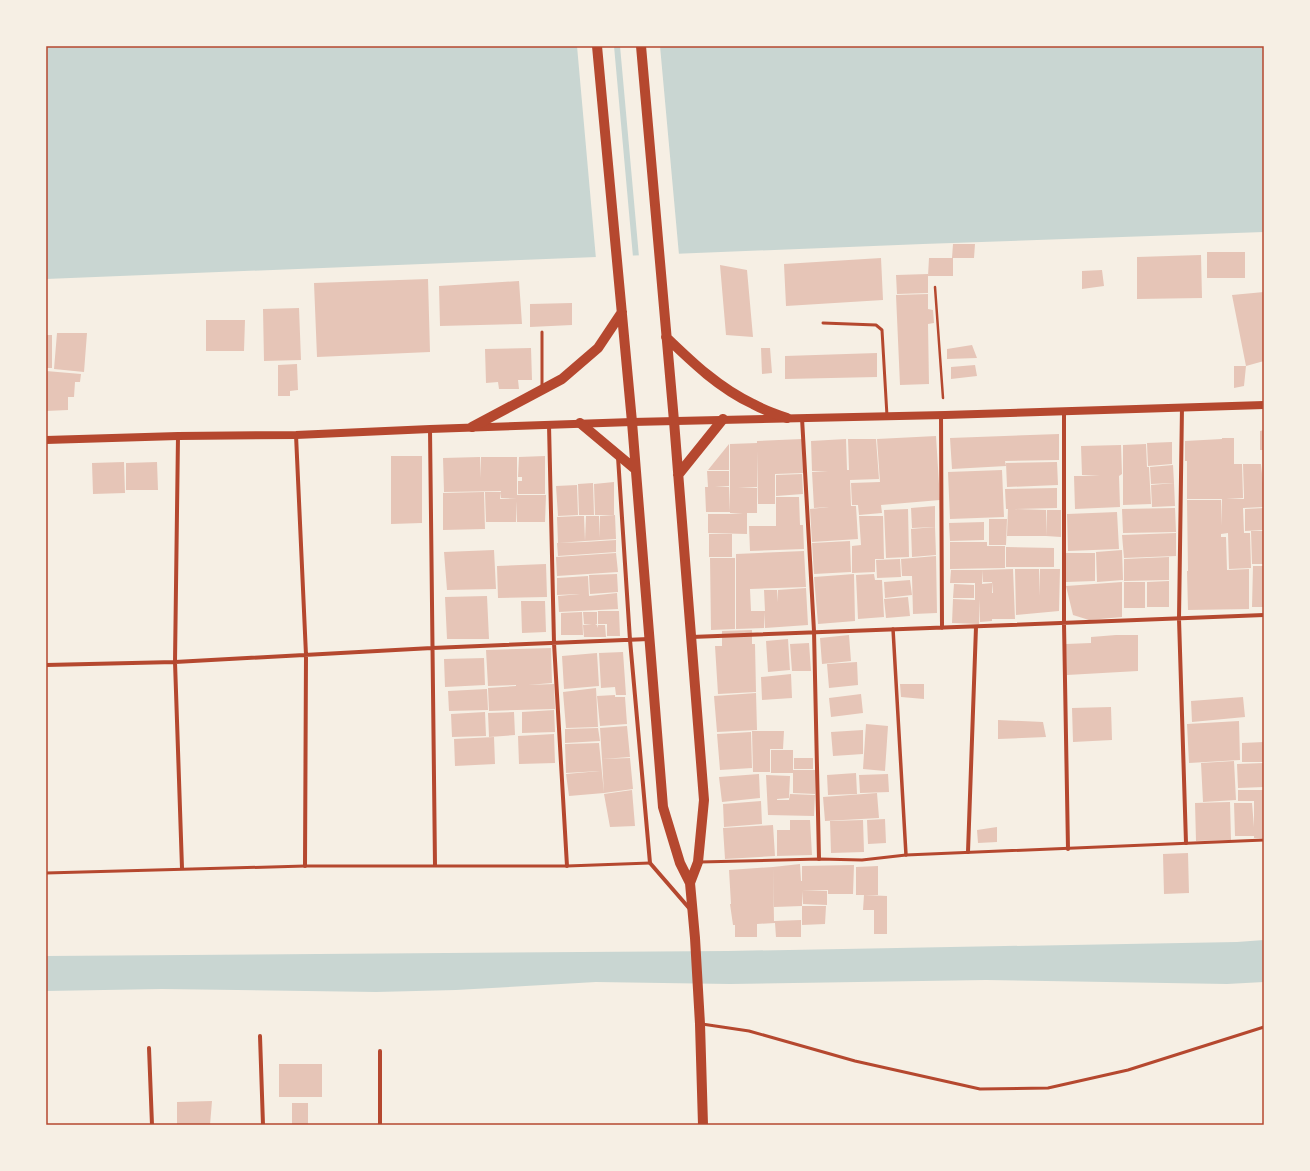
<svg xmlns="http://www.w3.org/2000/svg" width="1310" height="1171" font-family="'Titillium Web',sans-serif">
	<style>
		.water { fill: #c9d6d2 }
		.pier { fill: #f6efe4 }
		.building { fill: #e6c5b7 }
		.lines { fill: none; stroke-linecap: round; stroke-linejoin: round }
		.path { stroke: #b5482f; stroke-width: 2.5 }
		.service { stroke: #b5482f; stroke-width: 3 }
		.pedestrian { stroke: #b5482f; stroke-width: 3.5 }
		.minor { stroke: #b5482f; stroke-width: 4 }
		.secondary { stroke: #b5482f; stroke-width: 8 }
		.primary { stroke: #b5482f; stroke-width: 10 }
		.neatline { fill: none; stroke: #b5482f; stroke-width: 1.5 }
	</style>
	<rect width="100%" height="100%" fill="#f6efe4"/>
	<path class="water" d="M46,46H1264V232L923,244L46,279Z
		M1264,940V982L1227,984L986,980L730,984L596,982L456,990L376,992L162,989L46,991V956L728,951L1237,942Z"/>
	<path class="pier" d="M577,46H614L633,257L596,259Z
		M620,46H660L679,255L639,257Z"/>
	<path class="building" d="M953,244H975L974,258H952Z
		M1207,252H1245V278H1207Z
		M1201,255L1202,298L1137,299V257Z
		M881,258L883,300L786,306L784,264Z
		M929,258H953V276H928Z
		M720,265L747,270L753,337L726,335Z
		M1102,270L1104,286L1082,289V271Z
		M928,274V293L897,294L896,275Z
		M428,279L430,352L317,357L314,283Z
		M519,281L522,324L440,326L439,286Z
		M1264,292V361L1246,366L1232,295Z
		M928,294V309L933,310L934,323L928,324L929,384L900,385L896,295Z
		M572,303V325L530,327V304Z
		M299,308L301,360L264,361L263,309Z
		M206,320H245L244,351H206Z
		M57,333H87L84,372L54,369Z
		M46,335H52V368H46Z
		M972,345L977,358L947,359V349Z
		M531,348L532,380H518L519,389H499L498,382L486,383L485,349Z
		M761,348H770L772,373L762,374Z
		M877,353V377L785,379V356Z
		M297,364L298,390L290,391V396H278V365Z
		M975,365L977,376L951,379V367Z
		M1234,366H1246L1244,386L1234,388Z
		M46,371L81,374L80,382H75L74,397H68V410L46,411Z
		M1264,430V450H1260V431Z
		M1059,434V460L1005,461L1006,466L952,469L950,438Z
		M936,436L940,500L881,505L882,513L859,515L858,505H852L851,483L880,482L877,439Z
		M1222,438H1234V464H1242L1243,498L1226,499L1227,459L1226,499H1187V461H1185V441L1222,439Z
		M802,439L803,473L775,474V504H758L757,451V487L738,488H757V513H747V534L708,533V514H743L730,513V444L757,443V441Z
		M846,439L847,470H849L848,439H876L879,479L850,480L851,506H856L858,539L812,542L810,509L829,507L814,508L812,472L828,471H812L811,441Z
		M1172,442V464L1148,466L1147,443Z
		M729,444V470H708Z
		M1146,444L1147,467H1149L1151,504L1123,505V445Z
		M1121,445L1122,474L1119,476L1120,507L1075,509L1074,476H1100L1082,475L1081,446Z
		M391,456H422V523L391,524Z
		M545,456V494H518V481H522V477H518L519,457Z
		M480,457V478L481,457H517V482H502H517V495H546L545,522H517V501L516,522H486L485,492H501L500,499H517L501,498V491L444,492L443,458Z
		M124,462L125,493L93,494L92,463Z
		M157,462L158,490H126V463Z
		M1057,462L1058,485L1007,487L1006,463Z
		M1243,464H1261L1264,494L1244,495Z
		M1173,465L1174,483L1151,484L1150,467Z
		M1002,470L1004,517L950,519L948,472Z
		M707,471H729V486L715,487H729L730,512H706L705,487H708Z
		M802,474L803,494L776,496V475Z
		M614,482V515H595L594,484Z
		M593,483L594,515H579L578,484Z
		M1174,483L1175,506L1152,507L1151,485Z
		M577,485L578,515L558,516L556,486Z
		M1057,488V508L1014,509L1046,510V536H1007L1008,509H1006L1005,489Z
		M484,492L485,529L443,530V493Z
		M1264,494V507L1243,508L1244,533H1235H1250L1251,568L1229,569L1228,533L1221,534V537H1226L1227,570L1249,569V609L1188,610L1187,571H1188L1187,500H1221V526L1222,499H1244V495Z
		M776,497H799L800,525H803L804,549L750,551L749,526H776Z
		M935,506V527L912,528L911,508Z
		M1175,508L1176,532L1123,533L1122,509Z
		M1264,508V530L1245,531V509Z
		M908,509L909,557L886,558L884,510Z
		M1047,510H1061V537L1046,536Z
		M1117,512L1119,549L1068,551L1067,514Z
		M615,515L616,539L585,541L586,516H599L600,538V516Z
		M579,516H584L585,541L558,543L557,517L579,516V518Z
		M859,516H883L884,559H875V572L852,573V546L861,545Z
		M989,519H1007L1006,545H989Z
		M984,522V540L950,541L949,523Z
		M935,527L936,555L912,557L911,529Z
		M1251,531H1264V564H1252Z
		M1176,533V556L1124,558L1122,535Z
		M709,534H732V557H709Z
		M616,540V552L558,556L557,543L585,542V544V542Z
		M850,541L851,572L814,574L812,543Z
		M950,542H987V546H1005V568L950,569Z
		M1006,547L1054,548V567H1006Z
		M494,550L496,589L447,590L444,552Z
		M1122,550L1123,580L1097,582L1096,552Z
		M804,551L806,587L750,589L751,611H765L764,590H777L778,602V590L806,588L808,625L765,628L764,612V628L736,629V554Z
		M616,553L618,572L557,576L556,557Z
		M1065,553H1095V581L1066,582Z
		M936,556L937,613L913,614L912,576H902L901,559Z
		M1169,557V580L1124,581V559Z
		M710,558H735V629L711,630Z
		M900,559L901,577L877,578L876,560Z
		M546,564L547,597L498,598L497,566Z
		M1253,566H1264V607H1252Z
		M1013,569L1015,619H992V621L980,622V599L979,624L952,623L953,599L975,600V583H950L951,570H983L982,584L992,583V593H993L992,582H983V570Z
		M1015,569H1039L1040,596V569H1060L1059,611L1016,615Z
		M617,574L618,592L590,594L589,575Z
		M854,574L855,621L818,624L814,577Z
		M874,574L875,580H882L884,617L858,619L856,575Z
		M588,576L589,596L617,593L618,609L559,612L558,596L580,594L557,595V578Z
		M910,580L912,595L885,598L884,582Z
		M1169,581V607H1147V582Z
		M1122,582V617L1089,620L1073,615L1066,586Z
		M1124,582H1145V608H1124Z
		M954,584L974,585V598H953Z
		M487,596L489,639H447L445,597Z
		M908,597L910,616L886,618L884,599Z
		M521,601H545L546,632L522,633Z
		M598,611H619L620,636H607V624H598Z
		M582,612L583,635H561V613Z
		M583,612H597V624L595,625H597L598,628V625H605L606,637H584L583,625L592,624H584Z
		M752,630V644H755L756,692L718,694L715,646H722V631Z
		M849,635L851,661L822,664L820,638Z
		M1116,635H1138V671L1067,675L1066,644L1091,643V637Z
		M788,639L790,670L768,672L766,641Z
		M809,643L811,671H792L790,644Z
		M551,648L552,683L528,685L554,684L555,709L517,710L516,692L517,710L489,711L488,688L516,686V685L488,686L486,650Z
		M623,652L626,695H616L615,687L601,688L599,653Z
		M597,653L599,686L564,689L562,656Z
		M484,658L485,685L445,687L444,659Z
		M857,662L858,685L829,688L827,664Z
		M791,674L792,698L762,700L761,677Z
		M900,684H924V699L901,697Z
		M596,688L598,727L566,728L563,692Z
		M487,689L488,710L449,711L448,691Z
		M756,693L757,730L717,732L714,696Z
		M861,694L863,713L831,717L829,698Z
		M615,695V697H625L627,724L600,726L597,696Z
		M1243,697L1245,717L1192,722L1191,701Z
		M1111,707L1112,740L1073,742L1072,708Z
		M554,710L555,732L522,733V712Z
		M485,712L486,736L452,737L451,714Z
		M514,712L515,735L489,737L488,713Z
		M998,720L1043,722L1046,737L998,739Z
		M1239,721L1240,760L1189,763L1187,724Z
		M866,724L888,726L885,771L863,769Z
		M627,726L630,757L602,759L600,728Z
		M598,728L600,741L565,743V729Z
		M863,730V754L833,756L831,732Z
		M752,731H784L783,749H770V772H753Z
		M751,732L752,768L720,770L717,734Z
		M554,734L555,763L519,764L518,736Z
		M494,737L495,764L455,766L454,739Z
		M1264,742V762H1242V743Z
		M599,743L604,793L569,796L566,774L600,771L566,773L565,744Z
		M771,750H793V770H816L815,794L793,793V773H771Z
		M630,758L633,789L604,793L602,759Z
		M794,758H813V769H794Z
		M1234,761L1236,800L1203,802L1201,763Z
		M1264,763V787L1238,788L1237,764Z
		M856,773L857,794L828,795L827,775Z
		M759,774L760,798L722,802L719,777Z
		M888,774L889,792L860,793L859,775Z
		M766,775L790,776L789,798L777,799V800H789L790,794L815,795L814,816L768,815Z
		M632,790L635,826L610,827L604,794Z
		M1238,790H1264V838H1254V836H1235L1234,803H1252L1254,827V801H1238Z
		M877,793L879,818L825,821L823,797Z
		M761,801L762,824L724,827L723,804Z
		M1230,802L1231,840L1196,841L1195,803Z
		M885,819L886,843L868,844L867,820Z
		M790,820H810L812,855L777,856V830H790Z
		M863,820L864,852L831,853L830,821Z
		M773,825L775,856L725,859L723,828Z
		M997,827V842L978,843L977,830Z
		M1188,853L1189,893L1164,894L1163,854Z
		M800,864L801,881H802V866L854,865L853,894H828V890L802,891V906L774,907L773,867Z
		M878,866V895H856V867Z
		M773,867L774,921L801,920V937H776L775,923L757,924V937H735V925H733L730,904L760,902L731,904L729,870Z
		M802,891H827V905L803,904Z
		M864,895L887,896V934H874V910H863Z
		M802,906H826L825,924L802,925Z
		M279,1064H322V1097H279Z
		M212,1101L210,1125H177V1102Z
		M292,1103H308V1124H292Z"/>
	<g class="lines">
		<path class="path" d="M935,287L943,398"/>
		<path class="service" d="M823,323L876,325L882,330L887,416
			M542,332V388
			M700,862L819,859L862,860L906,855L1264,840
			M46,873L305,866H567L650,863
			M702,1024L749,1031L855,1061L980,1089L1048,1088L1128,1070L1264,1027"/>
		<path class="pedestrian" d="M893,629L906,855"/>
		<path class="minor" d="M1182,407L1179,619L1186,843
			M1064,411V624L1068,849
			M941,414L942,628
			M802,418L814,631L819,859
			M549,425L554,643L567,866
			M430,429L435,865
			M296,435L306,655L305,866
			M178,436L175,662L182,868
			M618,457L630,640L650,863L689,908
			M691,637C882,629 1073,624 1264,615
			M46,665L175,662L432,648L649,639
			M968,852L976,627
			M260,1036L263,1125
			M149,1048L152,1125
			M380,1051V1125"/>
		<path class="secondary" d="M46,440L178,436L296,435L430,429L632,422L945,415L1264,405"/>
		<path class="primary" d="M597,46L632,422L663,807L680,863L690,883L695,938L700,1024L703,1125
			M641,46L674,421L704,800L698,862L690,883
			M666,337C693,363 719,388 753,404C764,410 775,414 787,418
			M580,423L635,469
			M472,427L562,379L598,348L622,312
			M678,475L723,419"/>
	</g>
	<rect width="1310" height="1171" fill="none" stroke="#f6efe4" stroke-width="94"/>
	<rect x="47" y="47" width="1216" height="1077" class="neatline"/>
</svg>
